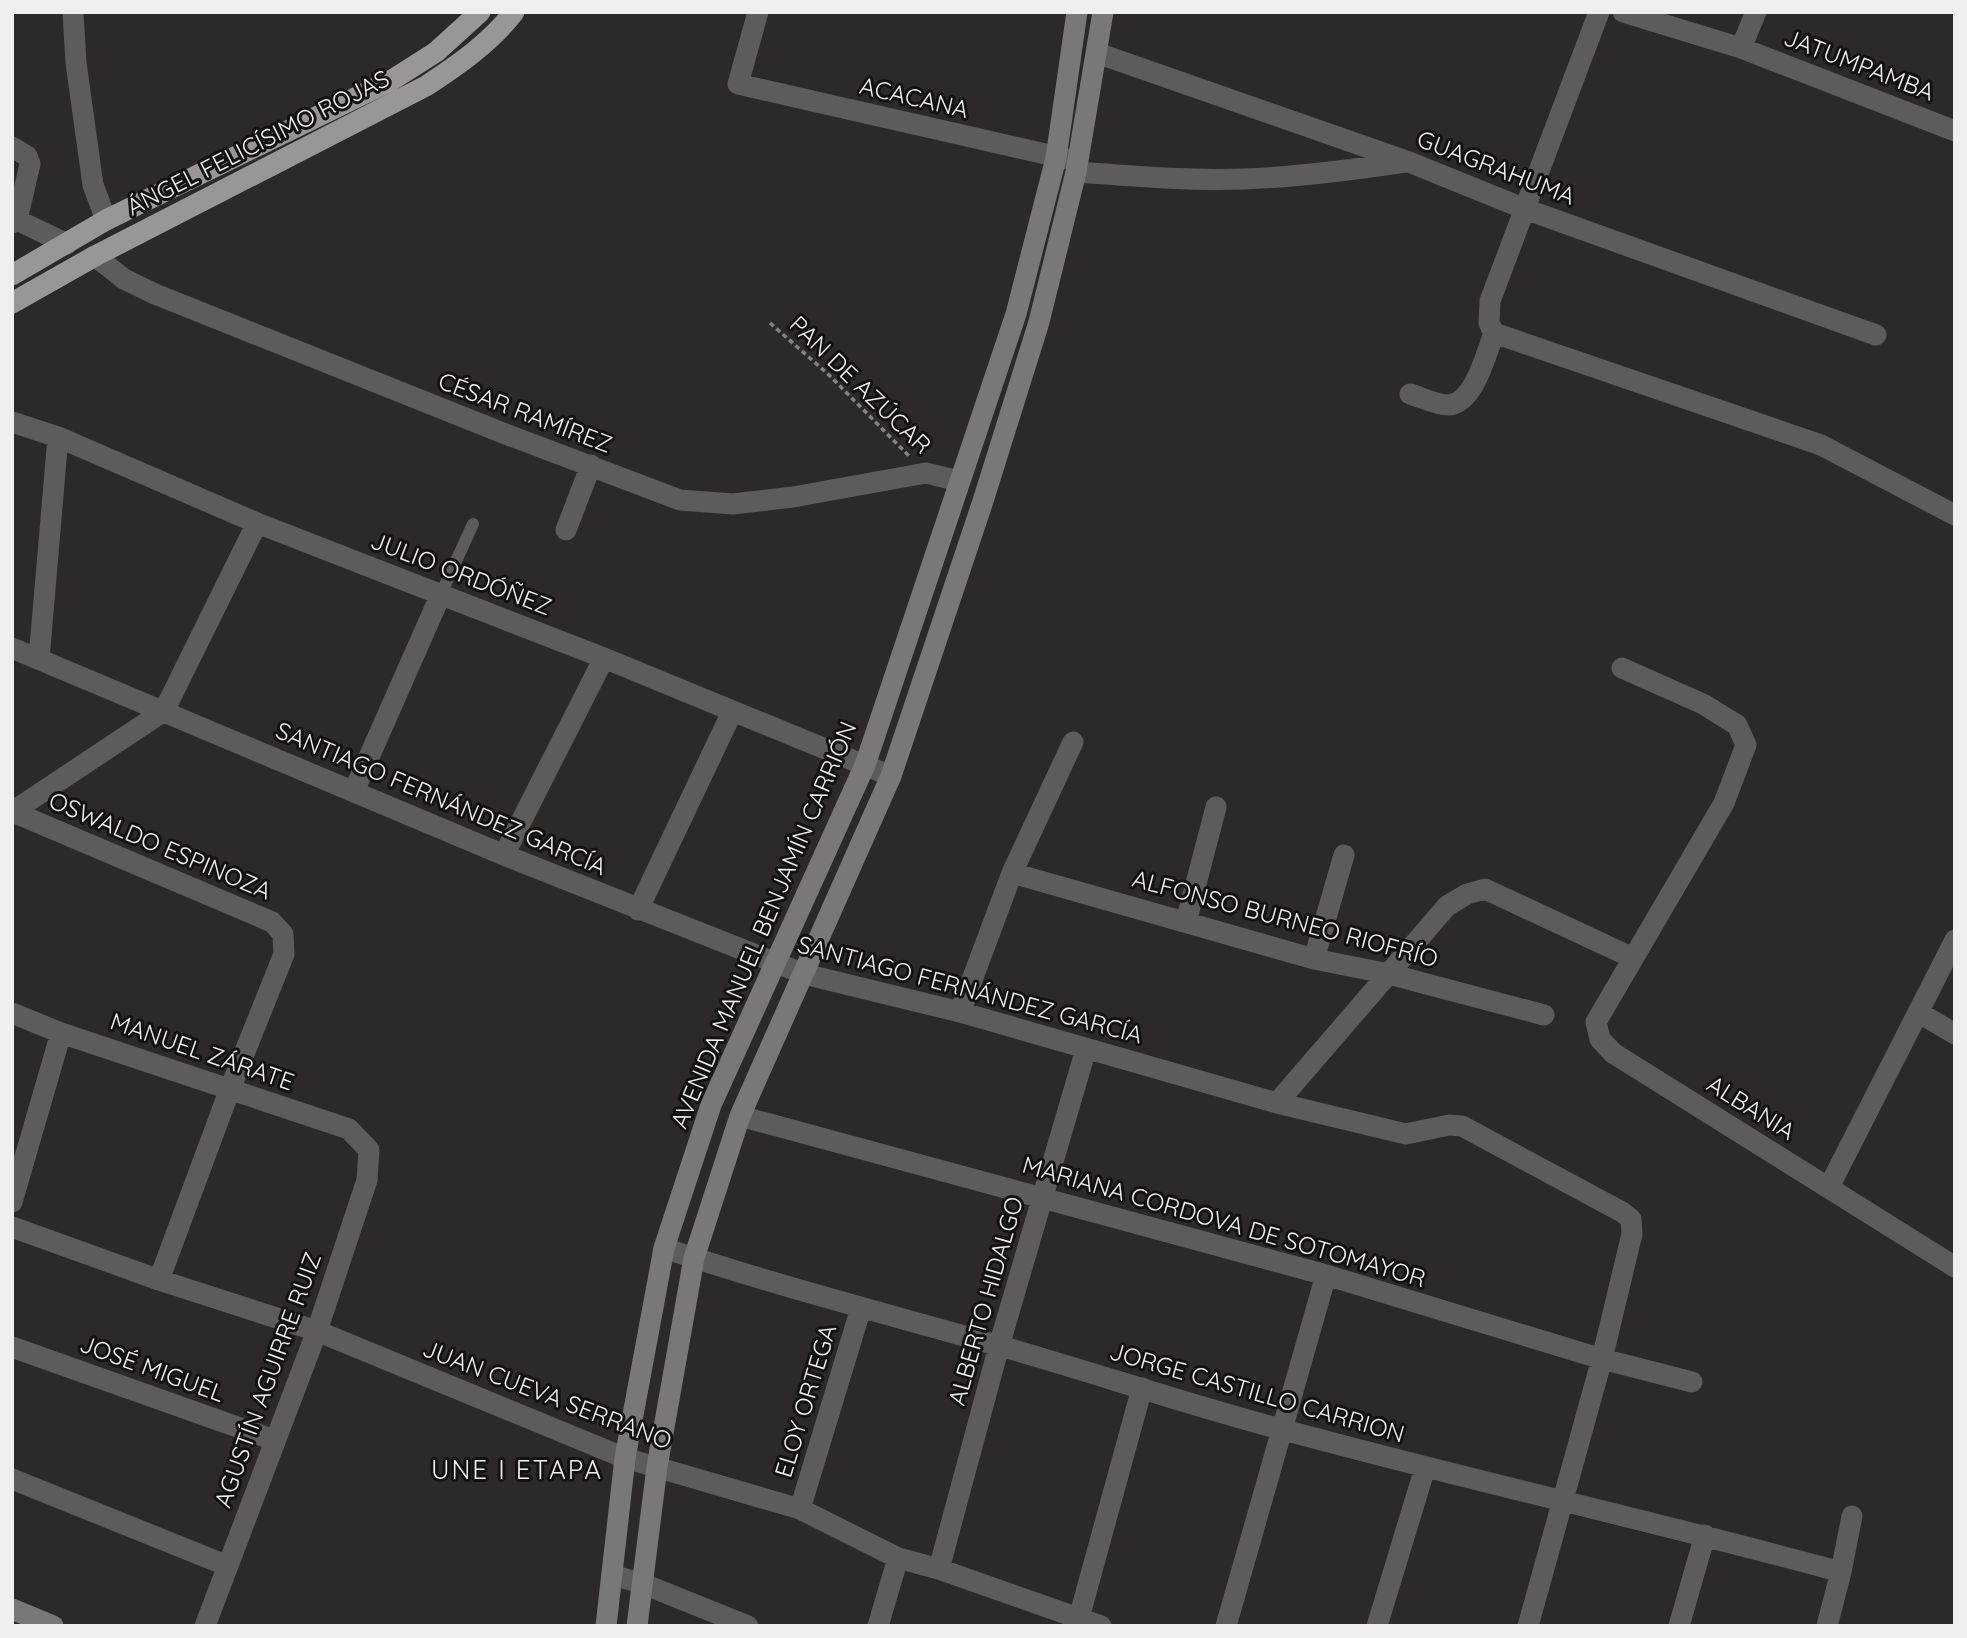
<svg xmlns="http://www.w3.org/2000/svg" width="1967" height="1638" font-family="Quicksand,sans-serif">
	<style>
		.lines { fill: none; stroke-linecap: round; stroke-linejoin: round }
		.path { stroke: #858282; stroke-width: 3.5; stroke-dasharray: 5 3.5; stroke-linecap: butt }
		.service { stroke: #5d5c5b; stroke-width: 12 }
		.minor { stroke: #5d5c5b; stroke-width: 21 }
		.secondary { stroke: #7a7877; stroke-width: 21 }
		.trunk { stroke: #9a9696; stroke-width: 21 }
		.labels { text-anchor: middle; stroke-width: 6; stroke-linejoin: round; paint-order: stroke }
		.street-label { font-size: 24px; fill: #f0eeee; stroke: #131212 }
		.neighbourhood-label { font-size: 26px; letter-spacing: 2px; fill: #f0eeee; stroke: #131212 }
	</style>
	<rect width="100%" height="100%" fill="#2c2928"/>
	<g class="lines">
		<path class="path" d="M770,323L829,375L910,457"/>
		<path class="service" d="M441,594L473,524"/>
		<path class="minor" d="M73,12L76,63L93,185L106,220
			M758,12L738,84L1072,160
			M1623,12L1741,48L1955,131
			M1741,48L1756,12
			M1097,53L1409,162L1525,209L1876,335
			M12,147L27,156L30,164L17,220L12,223
			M1076,172C1132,176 1188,181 1244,179C1298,177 1352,170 1405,162
			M17,220L67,244
			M95,256L124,279L155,294L503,433L680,500L733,504L793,497L926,473L959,481
			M1494,333L1821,445L1955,515
			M1410,394C1421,397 1436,405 1448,405C1474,404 1486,354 1494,333L1489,323L1490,301L1599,12
			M12,422L58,437L257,523L604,658L891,776
			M566,530L591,465
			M12,648L504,855L804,974L960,1012L1277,1103L1406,1134L1449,1125L1462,1126L1622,1212L1631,1219L1632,1234L1602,1359L1528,1626
			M39,659L58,437
			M1622,668L1703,704L1737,725L1746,745L1724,803L1596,1022L1600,1039L1613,1053L1955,1267
			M354,791L441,594
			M12,812L164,711L257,523
			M13,812L272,922L283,934L284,954L230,1089L159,1280
			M504,855L604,658
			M1012,873L1314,959L1389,974L1544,1015
			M638,910L732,712
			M1186,922L1216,807
			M1314,959L1344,855
			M960,1012L1012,873L1073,742
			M1918,1012L1955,1034
			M12,1013L61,1033L349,1129L369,1150L367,1180L317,1331L205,1626
			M1277,1103L1447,906L1467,894L1485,889L1633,958
			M740,1116L1326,1275L1602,1359L1692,1382
			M1829,1187L1955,940
			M12,1202L61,1033
			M12,1227L159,1280L317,1331L625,1458L800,1509L898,1558L939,1569L1101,1626
			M664,1248C774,1285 888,1314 1000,1346C1096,1373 1191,1406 1288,1431C1472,1481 1658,1522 1841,1572
			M12,1347L274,1440
			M12,1479L228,1566
			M800,1509L861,1308
			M939,1569L999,1346L1086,1049
			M612,1575L641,1583L748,1626
			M1079,1618L1142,1388
			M878,1626L898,1558
			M1226,1626L1326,1275
			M1377,1626L1425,1468
			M1679,1626L1705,1535
			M1827,1626L1841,1572L1852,1516"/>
		<path class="secondary" d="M12,1609L53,1626
			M606,1626L625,1458L664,1248L711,1105L865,765L1016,314L1056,158L1077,12
			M637,1626L657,1467L694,1258L740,1116L891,776L983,501L1039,322L1076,172L1103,12"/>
		<path class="trunk" d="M12,275L106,220L392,80L436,52L480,12
			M12,303L95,256L426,86C458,65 490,43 514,12"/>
	</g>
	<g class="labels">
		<g class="street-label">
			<text transform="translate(1859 65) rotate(21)" y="8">JATUMPAMBA</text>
			<text transform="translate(914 98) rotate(13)" y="8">ACACANA</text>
			<text transform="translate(258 143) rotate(-27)" y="8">ÁNGEL FELICÍSIMO ROJAS</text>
			<text transform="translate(1496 168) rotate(21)" y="8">GUAGRAHUMA</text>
			<text transform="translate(860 385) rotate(44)" y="8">PAN DE AZÚCAR</text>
			<text transform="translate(525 413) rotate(21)" y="8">CÉSAR RAMÍREZ</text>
			<text transform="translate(461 574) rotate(21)" y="8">JULIO ORDÓÑEZ</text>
			<text transform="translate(441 799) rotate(23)" y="8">SANTIAGO FERNÁNDEZ GARCÍA</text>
			<text transform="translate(160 846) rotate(23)" y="8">OSWALDO ESPINOZA</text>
			<text transform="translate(1285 919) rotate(15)" y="8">ALFONSO BURNEO RIOFRÍO</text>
			<text transform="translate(764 925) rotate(-67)" y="8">AVENIDA MANUEL BENJAMÍN CARRIÓN</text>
			<text transform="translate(970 990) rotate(15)" y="8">SANTIAGO FERNÁNDEZ GARCÍA</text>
			<text transform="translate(202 1052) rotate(19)" y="8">MANUEL ZÁRATE</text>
			<text transform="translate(1751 1108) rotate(32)" y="8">ALBANIA</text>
			<text transform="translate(1224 1222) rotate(16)" y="8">MARIANA CORDOVA DE SOTOMAYOR</text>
			<text transform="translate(986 1301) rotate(-74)" y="8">ALBERTO HIDALGO</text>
			<text transform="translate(152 1369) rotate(20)" y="8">JOSÉ MIGUEL</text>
			<text transform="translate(268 1380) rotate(-70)" y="8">AGUSTÍN AGUIRRE RUIZ</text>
			<text transform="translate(1257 1393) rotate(16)" y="8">JORGE CASTILLO CARRION</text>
			<text transform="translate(547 1395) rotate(21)" y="8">JUAN CUEVA SERRANO</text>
			<text transform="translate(806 1401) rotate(-73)" y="8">ELOY ORTEGA</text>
		</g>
		<g class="neighbourhood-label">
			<text x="517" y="1479">UNE I ETAPA</text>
		</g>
	</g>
	<rect width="1967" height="1638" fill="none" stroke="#f0eeee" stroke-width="28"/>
</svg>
